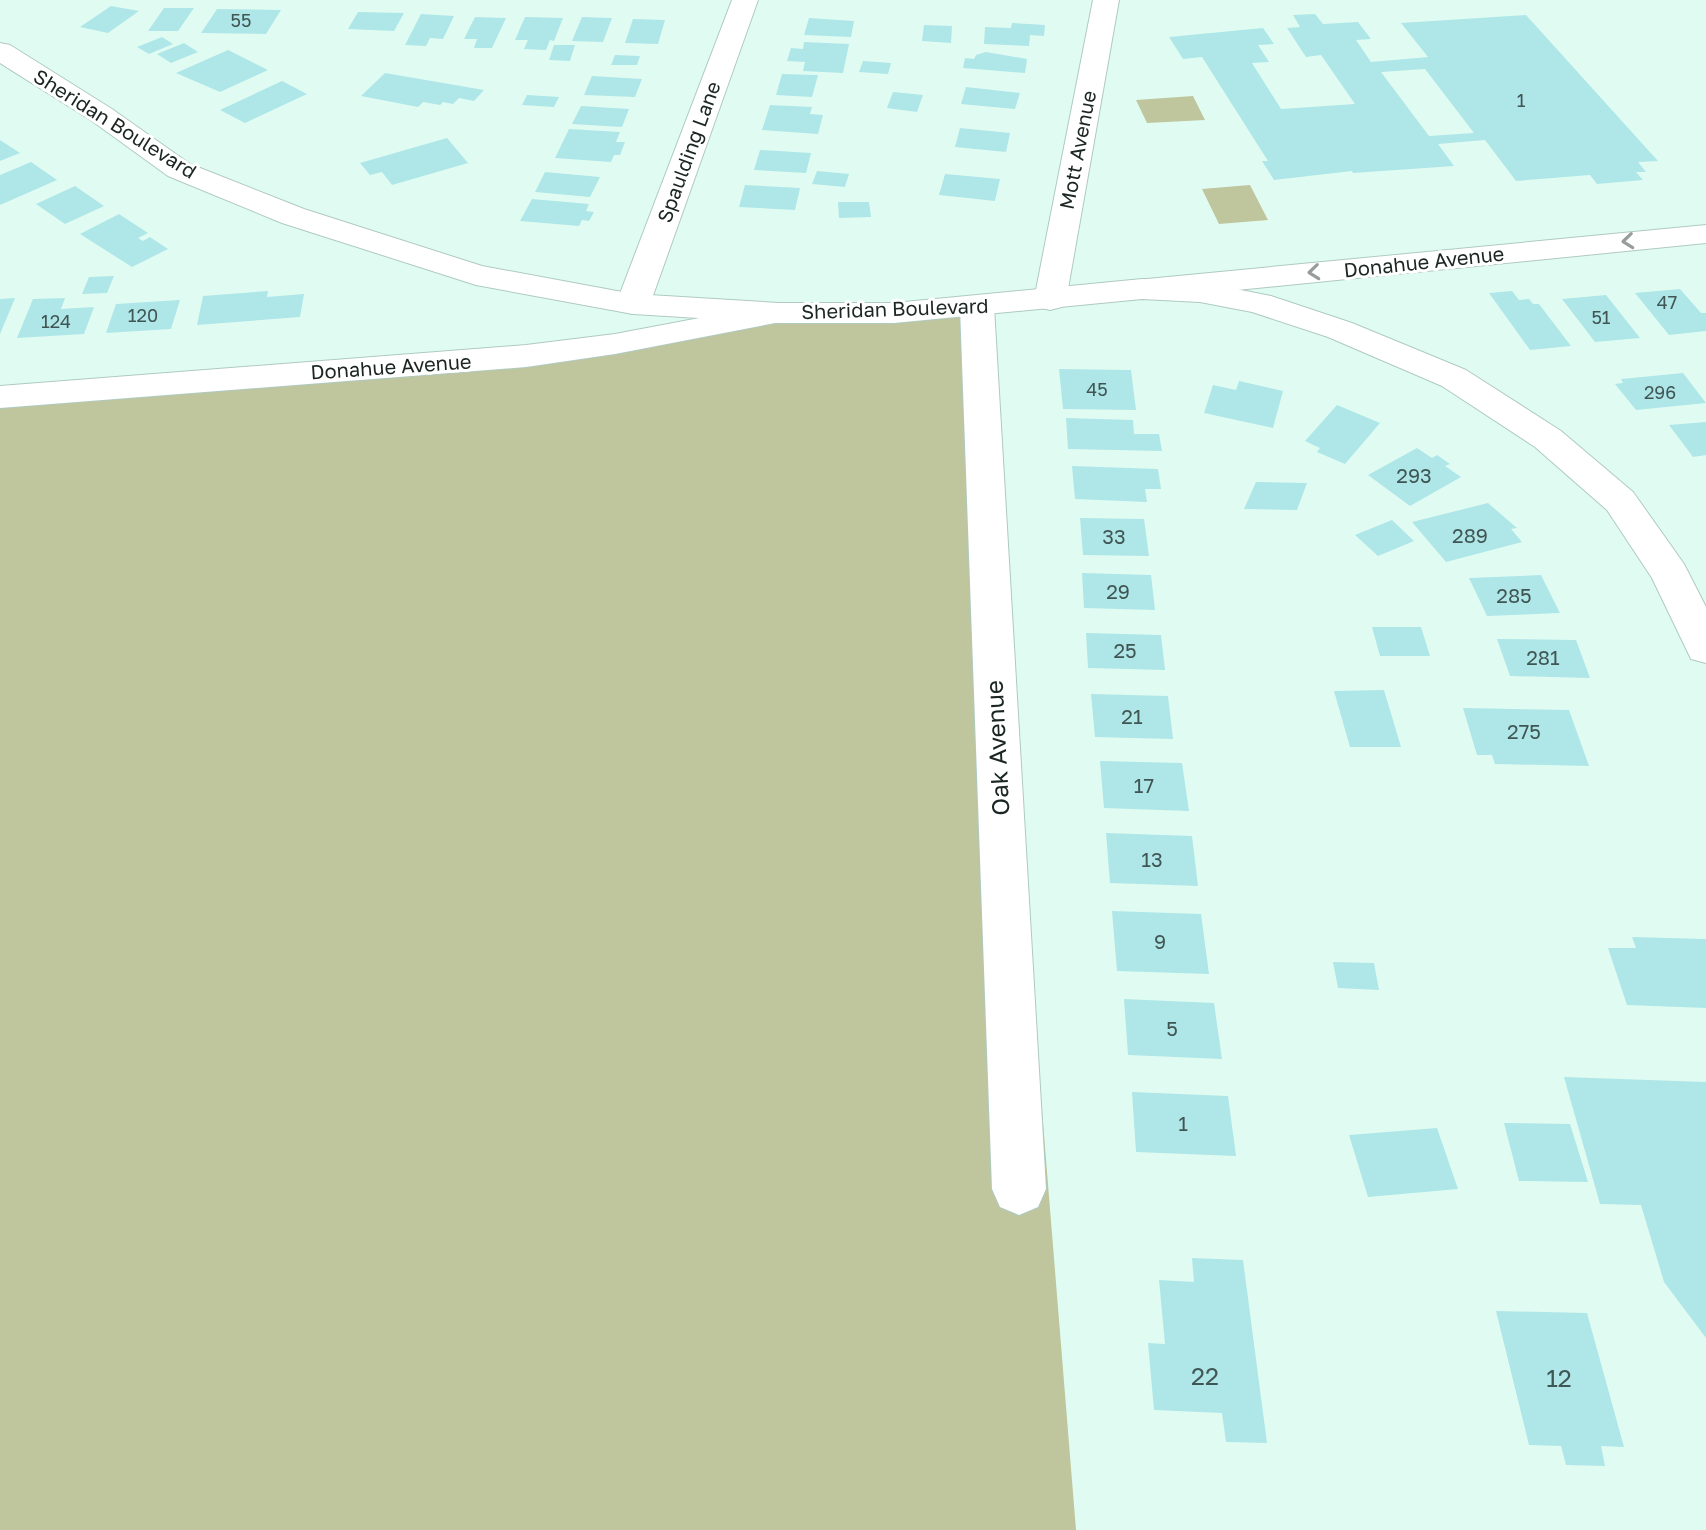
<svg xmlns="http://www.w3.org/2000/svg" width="1706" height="1530" font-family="'Golos Text',sans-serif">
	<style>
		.green { fill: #bfc59d }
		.building { fill: #afe6e8; fill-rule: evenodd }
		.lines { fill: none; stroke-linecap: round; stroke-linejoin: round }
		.minor-casing { stroke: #afcac0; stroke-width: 2 }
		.tertiary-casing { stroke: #afcac0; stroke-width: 2 }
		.primary-casing { stroke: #afcac0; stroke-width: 2 }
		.minor { fill: #fff; fill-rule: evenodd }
		.tertiary { fill: #fff; fill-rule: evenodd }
		.primary { fill: #fff; fill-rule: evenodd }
		.oneway { stroke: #989d9c }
		.labels { text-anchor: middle; stroke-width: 6; stroke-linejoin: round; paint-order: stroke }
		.far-number-label { font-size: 18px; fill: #405654 }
		.far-street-label { font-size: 20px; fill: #1b2622; stroke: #fff }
		.number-label { font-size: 20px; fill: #405654 }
		.street-label { font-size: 24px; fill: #1b2622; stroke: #fff }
		.near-number-label { font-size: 24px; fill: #405654 }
	</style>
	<rect width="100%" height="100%" fill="#e0fcf2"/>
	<path class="green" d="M1193,96L1205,120L1147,123L1136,100Z
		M1250,185L1268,220L1219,224L1202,189Z
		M977,307L1076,1530H0V396L578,349L779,313Z"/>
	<path class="building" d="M111,6L139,11L108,33L80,27Z
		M164,8H194L178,31H148Z
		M217,9L281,10L266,34L201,33Z
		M358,12L404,13L394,31L348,29Z
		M421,14L454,16L443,39L430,38L426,46L405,45Z
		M1315,14L1323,24L1358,22L1371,39L1356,40L1371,62L1428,57L1401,23L1526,15L1658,161L1638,162L1646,172H1636L1643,180L1597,184L1590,175L1516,181L1485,140L1438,144L1454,166L1353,173L1352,171L1274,180L1262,161H1268L1202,57L1183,59L1169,37L1263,28L1274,44L1258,45L1269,62L1252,63L1281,109L1355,104L1321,55L1306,57L1287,28L1300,27L1293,15ZM1425,69L1474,133L1429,136L1381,72Z
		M475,17L506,18L492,48H474L477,39H464Z
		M525,17L563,18L554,41L550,40L546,50L524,49L528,40H515Z
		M582,17L612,18L603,42L572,41Z
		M809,18L854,21L851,37L804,35Z
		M633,19L665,20L658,44L625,43Z
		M1012,23L1045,25L1044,36L1030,35L1029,46L984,44L985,27L1011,28Z
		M924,25L952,26L951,43L922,41Z
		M162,37L173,44L149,54L137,47Z
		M804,42L849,44L843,73L803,71L805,62L787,61L791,48L803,49Z
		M184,43L198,52L171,63L157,54Z
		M554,45H575L570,61L549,60Z
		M228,50L268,70L220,92L176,73Z
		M986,52L1027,59L1025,73L963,68L965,58L974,59L976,55Z
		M615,55L640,56L637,65H611Z
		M863,61L891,63L888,74L859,72Z
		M385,73L484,90L474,101L459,98L453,104L443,102L440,105L423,102L418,107L361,96Z
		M782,74L818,75L812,97L776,95Z
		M592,76L642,79L635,97L584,95Z
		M282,81L307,94L245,123L220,110Z
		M966,87L1020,93L1015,109L961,104Z
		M893,92L923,95L917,112L887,108Z
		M527,95L559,97L554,107L522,105Z
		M770,105L812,107L810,114L823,115L818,134L762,130Z
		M581,106L629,109L622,127L572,124Z
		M960,128L1010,133L1006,152L955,147Z
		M569,129L620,132L616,142H625L620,155H614L611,162L555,158Z
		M447,138L468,163L392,185L382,172L370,175L360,163Z
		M0,140L20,153L0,161Z
		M760,150L811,153L806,173L754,170Z
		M31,162L57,180L0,205V175Z
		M817,171L849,174L845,187L812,184Z
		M545,172L600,177L590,197L535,192Z
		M945,174L1000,179L995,201L939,195Z
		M745,185L800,188L795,210L739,207Z
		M75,186L104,206L65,224L36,204Z
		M532,199L589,204L586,211L594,212L589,221L582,220L579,226L520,221Z
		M838,202H869L871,217L839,218Z
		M119,214L148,233L138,238L143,241L150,237L168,249L132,267L80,234Z
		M114,276L107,293L82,294L89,277Z
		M1680,289L1701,313H1706V331L1669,335L1635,293Z
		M268,291L267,297L304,294L300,317L197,325L203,296Z
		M1512,291L1519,300L1529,299L1533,304H1539L1571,346L1530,350L1489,293Z
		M1606,295L1640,338L1595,342L1562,299Z
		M15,298L0,334V299Z
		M65,298L61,309L94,307L84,334L17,338L33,299Z
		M180,300L171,329L106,333L116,304Z
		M1059,369L1131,370L1136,410L1063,409Z
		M1683,373L1706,403L1636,410L1615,384L1623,383L1621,379Z
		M1239,381L1283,391L1273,428L1204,413L1213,385L1236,390Z
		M1337,405L1380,423L1345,464L1317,452L1320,448L1305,441Z
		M1066,418L1133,420L1134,434H1159L1162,451L1068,449Z
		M1706,422V455L1693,457L1669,425Z
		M1417,448L1432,458L1437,455L1450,464L1445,466L1461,477L1410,506L1368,475Z
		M1072,466L1158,469L1161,489H1145L1147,502L1075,499Z
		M1256,482L1307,483L1297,510L1244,509Z
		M1488,503L1517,528L1511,529L1522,542L1446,562L1412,522Z
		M1080,518L1144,519L1149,556L1083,555Z
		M1392,520L1414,541L1378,556L1355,535Z
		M1082,573L1151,575L1155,610L1084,608Z
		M1541,575L1560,613L1487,616L1469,578Z
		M1372,627H1421L1430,656H1380Z
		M1086,633L1161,635L1165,670L1088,668Z
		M1497,639L1576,640L1590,678L1510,676Z
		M1384,690L1401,747H1350L1334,691Z
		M1091,694L1168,696L1173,739L1095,737Z
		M1463,708L1569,710L1589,766L1495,764L1492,755H1477Z
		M1100,761L1182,763L1189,811L1104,808Z
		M1106,833L1192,836L1198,886L1110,883Z
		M1112,911L1201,914L1209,974L1117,971Z
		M1632,937L1706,939V1008L1627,1005L1608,948H1636Z
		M1333,962L1374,963L1379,990L1338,988Z
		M1124,999L1214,1003L1222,1059L1128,1055Z
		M1564,1077L1706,1082V1338L1664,1282L1641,1205L1600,1204Z
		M1132,1092L1228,1096L1236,1156L1136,1152Z
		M1504,1123L1570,1124L1588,1182L1519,1181Z
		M1437,1128L1458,1189L1368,1197L1349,1135Z
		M1192,1258L1243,1260L1267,1443L1226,1442L1222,1413L1154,1410L1148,1343L1165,1344L1159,1280L1194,1282Z
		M1496,1311L1587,1313L1624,1447L1601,1446L1605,1466L1566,1465L1561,1446L1529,1445Z"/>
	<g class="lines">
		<defs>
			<path id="minor" d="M732,0H758L650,304L645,311L633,314L621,311L616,304Z
				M1706,225V243L1147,299L1135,296L1131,289L1135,282L1147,279Z
				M977,297L989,300L994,307L1046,1189L1038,1207L1019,1215L1000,1207L992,1189L960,307L965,300Z
				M779,303L791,306L796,313L791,320L615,354L526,367L0,408V386L526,345L615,334Z"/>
			<path id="tertiary" d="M1093,0H1119L1066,300L1062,307L1050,310L1038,307L1034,300Z"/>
			<path id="primary" d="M0,43L10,45L112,109L190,164L304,209L482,266L633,294L779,303H894L1142,279L1200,282L1271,296L1352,323L1466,370L1561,431L1633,492L1684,564L1706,607V663L1691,659L1652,578L1607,510L1535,447L1442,386L1328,337L1252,312L1200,302L1142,299L894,323H779L633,314L476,285L282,223L168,176L92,121L0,63Z"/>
		</defs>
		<use href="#minor" class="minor-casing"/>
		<use href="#tertiary" class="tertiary-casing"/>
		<use href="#primary" class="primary-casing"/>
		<use href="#minor" class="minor"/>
		<use href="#tertiary" class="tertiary"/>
		<use href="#primary" class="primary"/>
	</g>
	<defs><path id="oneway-chevron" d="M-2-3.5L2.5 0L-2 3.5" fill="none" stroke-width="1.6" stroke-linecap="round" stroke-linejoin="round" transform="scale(2)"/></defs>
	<g class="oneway">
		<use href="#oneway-chevron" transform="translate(1628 241) rotate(174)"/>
		<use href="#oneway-chevron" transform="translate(1314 272) rotate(174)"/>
	</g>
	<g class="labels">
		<g class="far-number-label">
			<text x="241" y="27">55</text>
			<text x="1521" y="107">1</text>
			<text x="1667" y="309">47</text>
			<text x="143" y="322">120</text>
			<text x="1601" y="324">51</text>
			<text x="56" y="328">124</text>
			<text x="1097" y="396">45</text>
			<text x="1660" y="399">296</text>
		</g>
		<g class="far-street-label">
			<text transform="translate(115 124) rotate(32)" y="7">Sheridan Boulevard</text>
			<text transform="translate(1078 150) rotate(-79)" y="7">Mott Avenue</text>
			<text transform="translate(689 152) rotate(-70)" y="7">Spaulding Lane</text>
			<text transform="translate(1424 262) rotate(-6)" y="7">Donahue Avenue</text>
			<text transform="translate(895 309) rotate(-2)" y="7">Sheridan Boulevard</text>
			<text transform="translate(391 367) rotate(-4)" y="7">Donahue Avenue</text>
		</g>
		<g class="number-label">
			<text x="1414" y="483">293</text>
			<text x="1470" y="543">289</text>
			<text x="1114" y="544">33</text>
			<text x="1118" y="599">29</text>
			<text x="1514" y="603">285</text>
			<text x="1125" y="658">25</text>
			<text x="1543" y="665">281</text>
			<text x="1132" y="724">21</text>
			<text x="1524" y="739">275</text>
			<text x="1144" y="793">17</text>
			<text x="1152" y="867">13</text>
			<text x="1160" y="949">9</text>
			<text x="1172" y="1036">5</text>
			<text x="1183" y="1131">1</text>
		</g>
		<g class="street-label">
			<text transform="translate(998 748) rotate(-93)" y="8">Oak Avenue</text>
		</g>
		<g class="near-number-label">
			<text x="1205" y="1385">22</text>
			<text x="1559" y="1387">12</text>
		</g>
	</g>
</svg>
